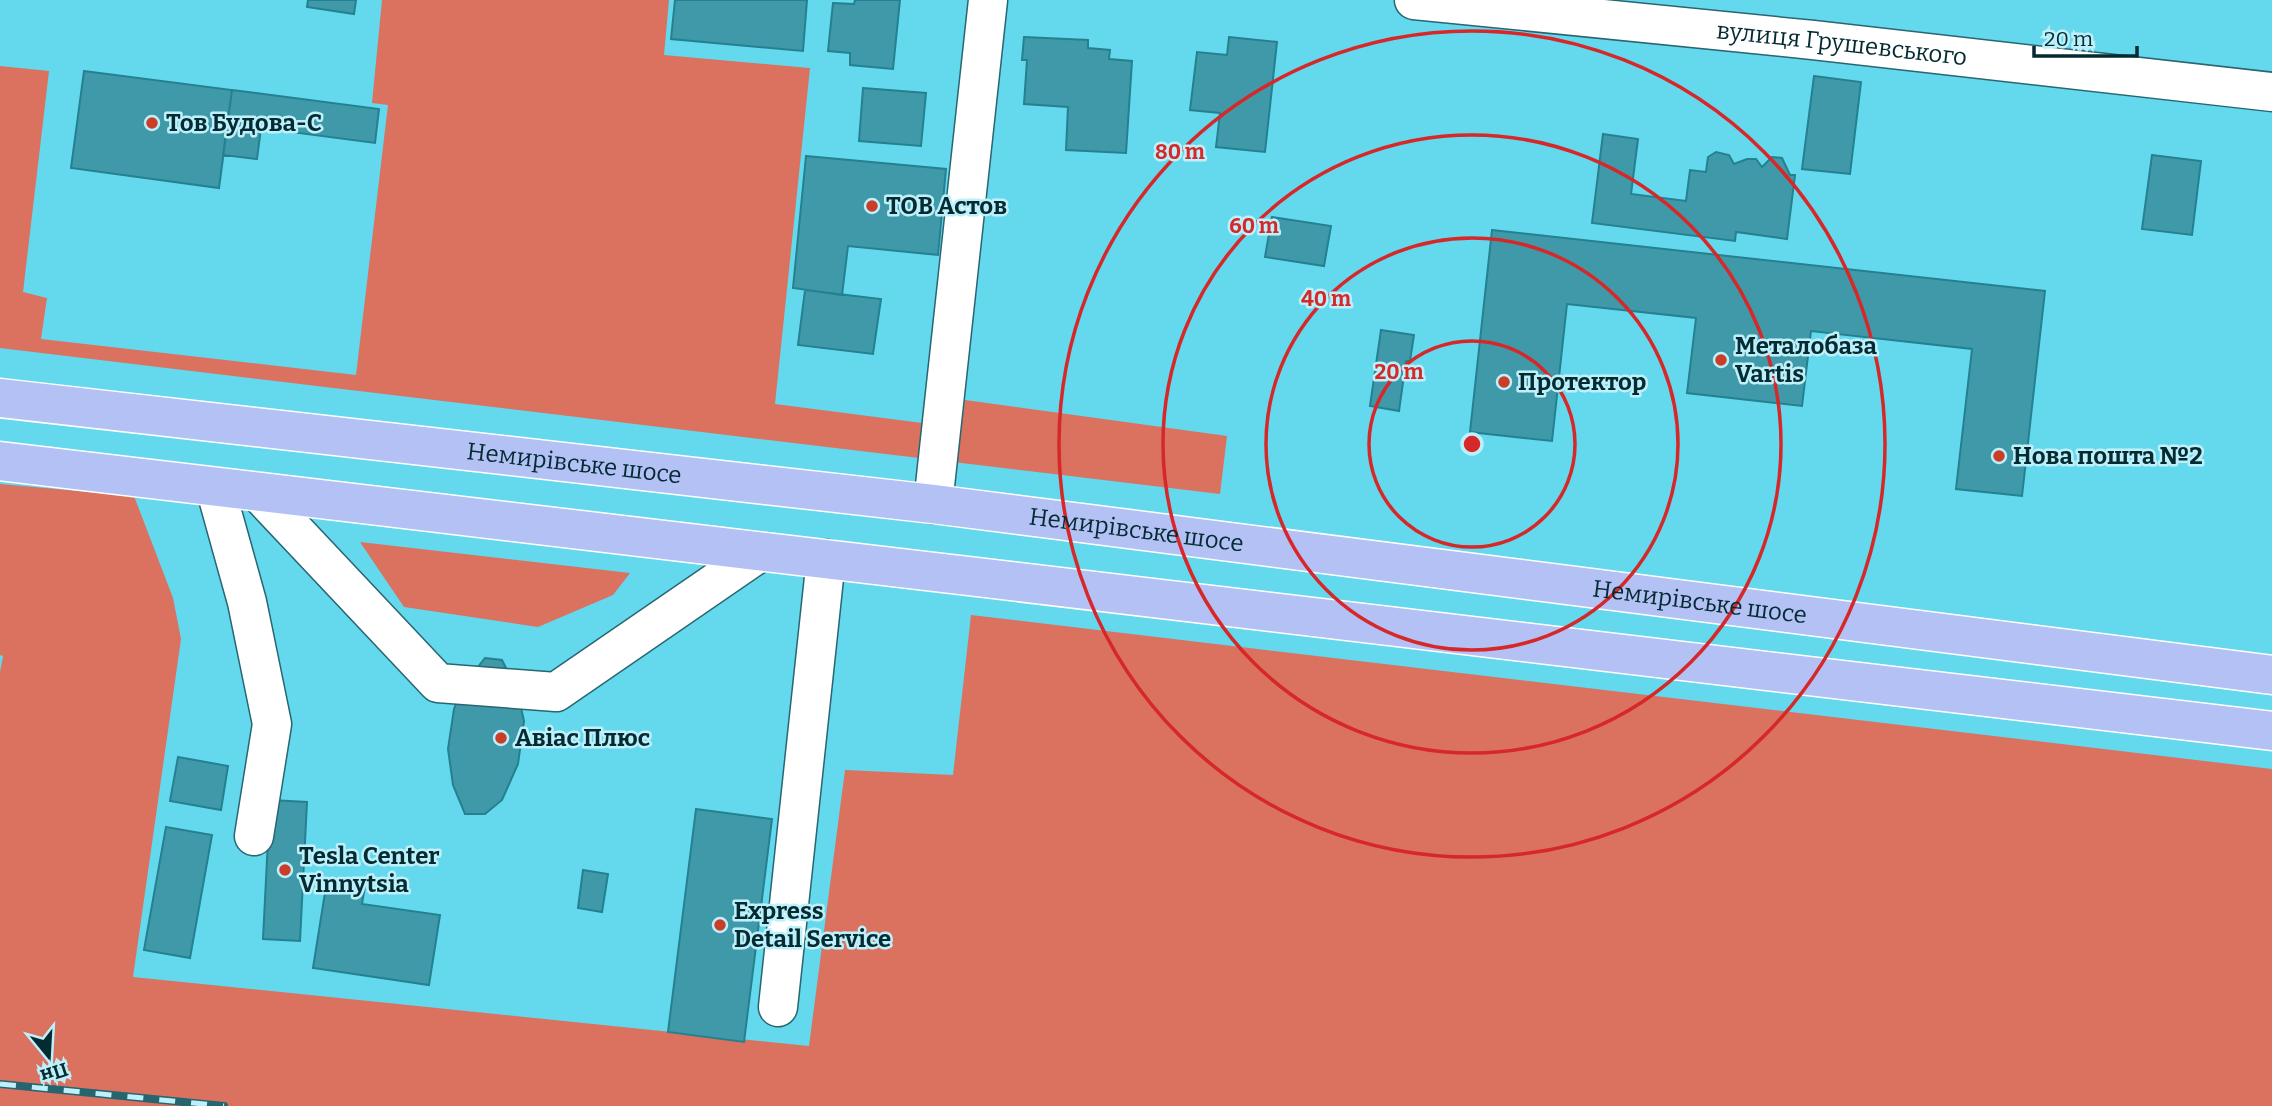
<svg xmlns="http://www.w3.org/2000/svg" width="2272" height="1106" font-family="Bitter,serif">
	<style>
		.green { fill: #db715f }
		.building { fill: #4099a9; stroke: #238190; stroke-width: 2 }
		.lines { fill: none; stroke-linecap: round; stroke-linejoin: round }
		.minor-casing { stroke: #286671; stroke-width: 41 }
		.major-casing { stroke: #fff; stroke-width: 41 }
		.minor { stroke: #fff; stroke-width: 38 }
		.major { stroke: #b3c1f5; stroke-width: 38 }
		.rail-casing { stroke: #246570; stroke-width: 8 }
		.rail { stroke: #bdf0fa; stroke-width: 5; stroke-dasharray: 16; stroke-linecap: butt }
		.ring { fill: none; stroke: #d62828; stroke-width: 3.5 }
		.poi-dot { fill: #c93d29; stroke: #bdf0fa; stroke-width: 2.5 }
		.labels { text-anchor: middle; stroke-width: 5; stroke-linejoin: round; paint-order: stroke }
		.street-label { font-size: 24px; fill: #042b32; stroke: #bdf0fa }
		.poi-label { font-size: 24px; font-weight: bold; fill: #042b32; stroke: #bdf0fa; text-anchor: start }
		.centre { fill: #d62828; stroke: #bdf0fa; stroke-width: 3.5 }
		.ring-label { font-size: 21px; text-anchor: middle; font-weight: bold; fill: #d62828; stroke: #bdf0fa; stroke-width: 5; stroke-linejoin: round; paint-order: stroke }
	</style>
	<rect width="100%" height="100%" fill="#64d8ed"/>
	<path class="green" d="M382,0H669L664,55L810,68L775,404L961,428L965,400L1227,436L1220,494L0,348V66L49,71L23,292L47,298L41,339L356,375L388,105L372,103Z
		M0,484L134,496L173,598L181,639L133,977L809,1046L845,770L953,775L971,615L2272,769V1106H0V672L3,656L0,655Z
		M360,542L630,573L613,595L538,627L404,607Z"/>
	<path class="building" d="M308,0H356L354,14L307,7Z
		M675,0H807L803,51L671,39Z
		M855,0H900L893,69L850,65V53L828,51L833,3L854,4Z
		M1024,37L1088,40V48L1110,50L1109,59L1132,61L1126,153L1066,150L1068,107L1024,104L1027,60H1022Z
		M1229,37L1277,42L1265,152L1216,147L1220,113L1190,110L1197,52L1227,55Z
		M84,71L232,90L219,188L71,168Z
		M1814,76L1861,82L1850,174L1802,169Z
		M863,88L926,93L921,146L859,141Z
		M232,90L379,109L375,143L261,128L257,159L223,155Z
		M1603,134L1638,139L1631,194L1686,201L1690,170L1706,172L1708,157L1716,152L1729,155L1734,164L1747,159H1756L1762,167L1772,157L1782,158L1790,175H1795L1787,239L1736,232L1735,241L1592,223Z
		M2152,155L2201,161L2192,235L2142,229Z
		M806,156L946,169L938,255L848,246L842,295L793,288Z
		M1272,217L1331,226L1324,266L1265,257Z
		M1492,230L2045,291L2022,496L1956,489L1972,349L1811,331L1802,406L1687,393L1696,318L1567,304L1552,441L1470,432Z
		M805,290L881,299L873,354L798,345Z
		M1381,330L1414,335L1410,361H1406L1399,411L1370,406Z
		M485,658L502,660L517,690L524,721L518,764L502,800L485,814H465L453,785L448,749L454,709L463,686Z
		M178,757L228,766L221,810L170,801Z
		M270,800L307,802L300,941L263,939Z
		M696,809L772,819L744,1042L668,1032Z
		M166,827L212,835L190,958L144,950Z
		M583,870L608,874L602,912L578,908Z
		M327,880L365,886L362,904L440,915L429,985L313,968Z"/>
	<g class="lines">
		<defs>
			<g id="minor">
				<path id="s1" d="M1414,0L1813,40L2272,92"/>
				<path d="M215,487L247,602L272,724L254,836"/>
				<path d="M258,492L438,683L556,692L760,552"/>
				<path d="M933,504L988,0"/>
				<path d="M778,1007L826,559"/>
			</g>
			<g id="major">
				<path id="s2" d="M0,398L933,504L2272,675"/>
				<path d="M0,461L2272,731"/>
			</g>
		</defs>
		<use href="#minor" class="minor-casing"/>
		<use href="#major" class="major-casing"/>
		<use href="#minor" class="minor"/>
		<use href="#major" class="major"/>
		<defs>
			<path id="rail" d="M0,1084L224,1106"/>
		</defs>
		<use href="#rail" class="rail-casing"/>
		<use href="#rail" class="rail"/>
	</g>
	<g class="ring">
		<circle cx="1472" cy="444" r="103"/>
		<circle cx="1472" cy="444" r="206"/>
		<circle cx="1472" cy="444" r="309"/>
		<circle cx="1472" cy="444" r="413"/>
	</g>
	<g class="poi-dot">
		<circle cx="152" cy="123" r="7"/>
		<circle cx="872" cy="206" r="7"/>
		<circle cx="1721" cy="360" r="7"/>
		<circle cx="1504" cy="382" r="7"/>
		<circle cx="1999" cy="456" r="7"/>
		<circle cx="501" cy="738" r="7"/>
		<circle cx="285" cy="870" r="7"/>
		<circle cx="720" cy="925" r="7"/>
	</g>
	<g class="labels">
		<g class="street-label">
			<text dy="8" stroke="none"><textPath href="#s1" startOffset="430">вулиця Грушевського</textPath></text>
			<text dy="8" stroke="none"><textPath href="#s2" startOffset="578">Немирівське шосе</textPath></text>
			<text dy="8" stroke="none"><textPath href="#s2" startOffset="1144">Немирівське шосе</textPath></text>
			<text dy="8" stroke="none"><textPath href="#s2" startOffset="1712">Немирівське шосе</textPath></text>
		</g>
		<g class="poi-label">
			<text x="166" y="131">Тов Будова-С</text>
			<text x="886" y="214">ТОВ Астов</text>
			<text x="1735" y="354">Металобаза<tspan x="1735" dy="28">Vartis</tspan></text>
			<text x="1518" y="390">Протектор</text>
			<text x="2013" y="464">Нова пошта №2</text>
			<text x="515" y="746">Авіас Плюс</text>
			<text x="299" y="864">Tesla Center<tspan x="299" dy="28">Vinnytsia</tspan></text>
			<text x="734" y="919">Express<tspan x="734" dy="28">Detail Service</tspan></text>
		</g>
	</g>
	<circle cx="1472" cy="444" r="10" class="centre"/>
	<g class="ring-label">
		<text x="1180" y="159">80 m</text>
		<text x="1254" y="233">60 m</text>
		<text x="1326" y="306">40 m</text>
		<text x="1399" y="379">20 m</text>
	</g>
	<g transform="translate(49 1057) rotate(162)" stroke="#bdf0fa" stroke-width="5" paint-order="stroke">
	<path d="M0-5L12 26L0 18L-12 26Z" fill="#042b32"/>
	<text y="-10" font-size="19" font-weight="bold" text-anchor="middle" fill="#042b32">Пн</text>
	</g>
	<path d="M2034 46v10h103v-10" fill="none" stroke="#042b32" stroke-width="3.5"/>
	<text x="2044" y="46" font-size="21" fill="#042b32" stroke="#bdf0fa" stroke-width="5" paint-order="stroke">20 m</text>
</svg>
